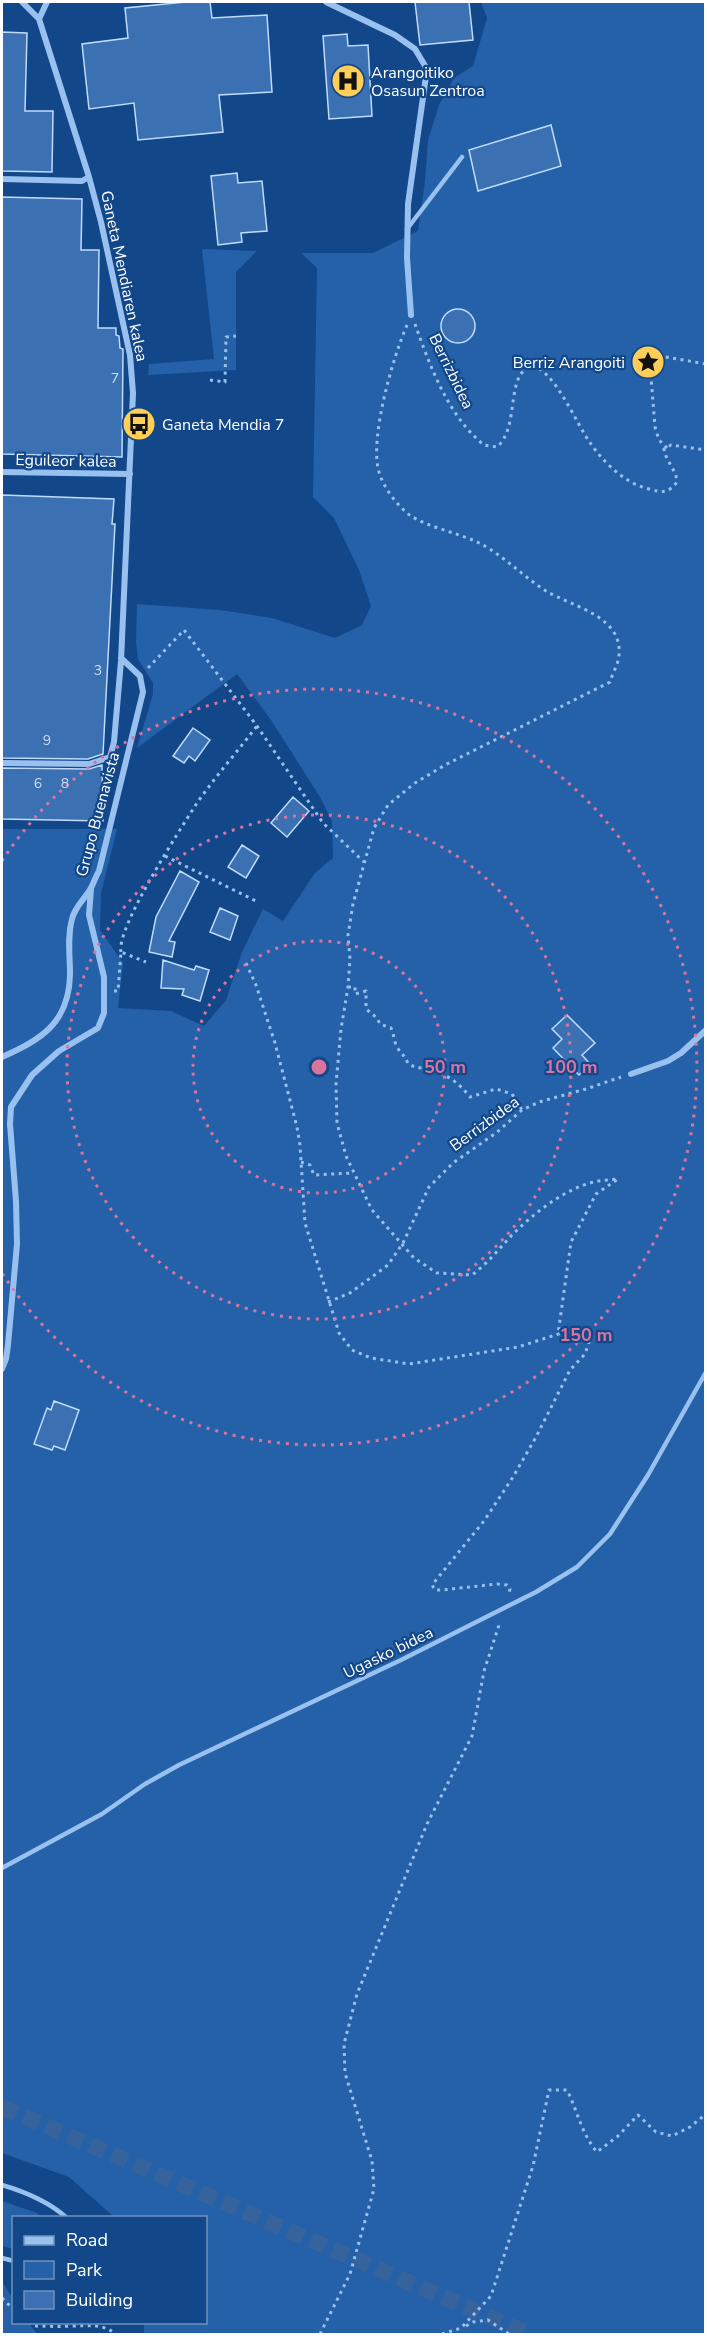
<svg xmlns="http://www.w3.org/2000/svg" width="707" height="2336" font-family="'Nunito Sans',sans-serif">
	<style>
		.green { fill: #2461a9 }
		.building { fill: #3b71b3; stroke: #bfdbfc; stroke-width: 1.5 }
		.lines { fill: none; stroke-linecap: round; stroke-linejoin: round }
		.trunk-tunnel { stroke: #36639c; stroke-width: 16; stroke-dasharray: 16 8; stroke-linecap: butt }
		.path { stroke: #99c1f0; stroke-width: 3; stroke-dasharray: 3 4.5; stroke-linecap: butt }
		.service { stroke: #99c1f0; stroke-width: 4.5 }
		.minor { stroke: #99c1f0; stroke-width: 6 }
		.ring { fill: none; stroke: #da749d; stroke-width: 3; stroke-dasharray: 3 6 }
		.labels { text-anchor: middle; stroke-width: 4.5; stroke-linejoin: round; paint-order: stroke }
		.number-label { font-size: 14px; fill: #cedcec }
		.poi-label { font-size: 16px; fill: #fff; stroke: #12478a; text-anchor: start }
		.street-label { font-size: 16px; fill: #fff; stroke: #12478a }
		.centre { fill: #da749d; stroke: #12478a; stroke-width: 3 }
		.ring-label { font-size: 18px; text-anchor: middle; font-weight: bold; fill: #da749d; stroke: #12478a; stroke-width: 4.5; stroke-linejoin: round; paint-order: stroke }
	</style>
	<rect width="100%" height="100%" fill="#12478a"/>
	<path class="green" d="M481,2H705V2334H144V2323L206,2322V2218L114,2217L69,2177L2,2153V829H117L101,893L100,930L123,963L118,1008L171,1011L204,1026L226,1000L242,952L263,909L283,921L315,873L333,858L332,821L320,797L271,720L237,674L137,748L153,694V683L138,659L136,641L137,604L220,610L272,618L335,638L362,625L371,606L359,570L334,518L313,497L317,268L301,253H373L418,231L425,181L428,140L439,105L454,78L473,66L487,18Z
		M202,249L257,251L236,272V370L148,375L149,364L214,359Z
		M2,2201L37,2213L40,2217L14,2218L13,2249L2,2246Z
		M2,2281L13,2299L14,2322L29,2323L37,2334H2Z"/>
	<path class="building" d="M186,2H210L212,18L267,15L272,92L219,95L223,132L138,140L134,103L89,109L82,44L128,38L125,8Z
		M415,2H469L473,40L420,45Z
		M2,32L27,33L25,111H53L52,172L2,171Z
		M347,34L348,46L368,45L372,116L329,119L323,36Z
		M551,125L561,166L478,191L469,150Z
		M237,173L238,183L262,181L267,231L241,233L242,242L218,245L211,176Z
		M2,197L82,199L81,250H99L98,328H116V335L119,336L120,348L123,349L122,457L2,454Z
		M441 326a17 17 0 1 1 34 0a17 17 0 1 1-34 0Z
		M2,495L114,499L112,524H115L103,754L88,759L2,758Z
		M193,728L210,740L195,761L189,756L184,763L173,756Z
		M102,765L103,821L2,819V768L89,769Z
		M293,797L309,811L287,837L271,823Z
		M242,845L259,856L246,878L228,867Z
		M180,871L199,882L169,941L175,942L172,957L149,952L156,917Z
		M220,908L238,916L230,940L210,932Z
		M163,960L194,970L196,966L209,970L200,1001L182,995L184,989L161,988Z
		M567,1015L595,1043L582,1055L590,1064L579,1075L553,1048L562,1039L552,1029Z
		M54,1401L79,1410L65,1450L54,1446L52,1450L34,1444L47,1408L51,1410Z"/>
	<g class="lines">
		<path class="trunk-tunnel" d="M2,2107L529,2334"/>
		<path class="path" d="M415,324C430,366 448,416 484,445L497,447C516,430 509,396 520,375C522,372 527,368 530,365C555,369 576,424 591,444C604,463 626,484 649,489C662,493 669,493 677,482C676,469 666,462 664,449L671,445L706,450
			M407,325C393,357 369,439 379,472C383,487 398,507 411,516C432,529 461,533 483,545C506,558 524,577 546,591C573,607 628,617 618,661C616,668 612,675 610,682L445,765L415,783L388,805L374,828L353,904L348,935L350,959L348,987L341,1029L336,1084L337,1123L346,1156L372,1210L414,1258L437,1273L472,1275C488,1263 499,1249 512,1235C533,1214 564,1189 594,1182C602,1180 610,1180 618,1179L596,1194L571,1242L558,1334
			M210,380L225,382L226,337L236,336
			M667,448L659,440L655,427L651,377L656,358L660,356L706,364
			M148,668L184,630L257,726L323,823L364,862
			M165,856L258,902
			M121,952C116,928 180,830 195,806C214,778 237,752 257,726
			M246,963L256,985L275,1043L297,1127L300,1145L305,1223L339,1333L352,1350L371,1358L409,1364L518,1347L574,1329L586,1328L591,1336L585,1354L570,1370L536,1437L513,1477L484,1521L432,1585L435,1590H442L497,1584L507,1585L510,1589L509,1593
			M348,987H355V994L366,991V1009L377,1018L380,1024L391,1028C394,1034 394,1042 397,1047C401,1054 405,1055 408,1064C416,1068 423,1068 431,1070C448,1075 459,1083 470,1097L496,1089L512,1094L522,1110
			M114,991H118L121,952L146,962
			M301,1162L310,1165L314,1175L353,1173
			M328,1302L350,1293L388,1265L403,1243L429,1187L453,1163L496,1133L522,1110L539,1102L586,1089L621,1077
			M2,2298L14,2310
			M29,2322L34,2326C46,2326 59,2327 72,2326C90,2326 101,2323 116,2334
			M466,2326L473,2322L488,2320L509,2334
			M320,2334L350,2274L374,2189L372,2161L345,2073L344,2044L357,1994L427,1824L472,1736L484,1671L500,1622
			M442,2334L461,2328L491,2296L533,2166L549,2090H567C578,2112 581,2133 597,2152L618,2136L638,2115L656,2132L672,2136L690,2127L706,2114"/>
		<path class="service" d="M407,229L462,157
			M2,1868L102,1814L145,1784L179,1765L401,1660L536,1592L577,1567L610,1534L648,1475L706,1372
			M2,2185C26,2192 48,2201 67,2218
			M2,2258L14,2261"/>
		<path class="minor" d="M326,2L395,35L415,49L427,69L408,204L407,258L411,315
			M39,19L47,2
			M2,179L82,181L89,177
			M2,472L130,474
			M2,763L89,764L110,757L114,742L121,661L133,393L130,355L101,222L89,177L39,19L22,2
			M2,1057C42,1039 69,1023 70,974C70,956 67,937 72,919C75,906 85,899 91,888C94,882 96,876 99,871L143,692L140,676L121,658
			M631,1074L668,1061L681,1053L706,1030
			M2,1369L6,1359L8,1345L17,1244L16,1201L10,1124L11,1107L32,1075L59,1051L98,1028L104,1013V977L89,915L91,889"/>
	</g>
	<g class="ring">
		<circle cx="319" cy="1067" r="126"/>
		<circle cx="319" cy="1067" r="252"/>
		<path d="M2 861A378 378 0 1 1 2 1273"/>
	</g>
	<defs>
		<symbol id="hospital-disc" viewBox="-11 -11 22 22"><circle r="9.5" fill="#ffce58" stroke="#12478a"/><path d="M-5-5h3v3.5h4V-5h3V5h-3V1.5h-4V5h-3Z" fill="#111"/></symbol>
		<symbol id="sight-disc" viewBox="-11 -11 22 22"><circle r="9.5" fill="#ffce58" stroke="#12478a"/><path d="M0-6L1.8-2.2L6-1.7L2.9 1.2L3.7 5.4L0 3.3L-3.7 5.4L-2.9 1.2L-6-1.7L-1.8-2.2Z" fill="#111"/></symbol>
		<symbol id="bus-disc" viewBox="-11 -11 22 22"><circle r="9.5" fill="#ffce58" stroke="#12478a"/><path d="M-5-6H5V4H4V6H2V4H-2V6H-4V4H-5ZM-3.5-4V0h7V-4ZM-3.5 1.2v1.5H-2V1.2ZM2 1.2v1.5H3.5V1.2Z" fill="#111"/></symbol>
	</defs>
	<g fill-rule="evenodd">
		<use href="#hospital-disc" x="329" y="62" width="38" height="38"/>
		<use href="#sight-disc" x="629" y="343" width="38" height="38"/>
		<use href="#bus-disc" x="120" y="405" width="38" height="38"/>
	</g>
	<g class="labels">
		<g class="number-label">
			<text x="115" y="383">7</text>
			<text x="98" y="675">3</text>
			<text x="47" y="745">9</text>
			<text x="38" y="788">6</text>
			<text x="65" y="788">8</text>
		</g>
		<g class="poi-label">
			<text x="371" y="78">Arangoitiko<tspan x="371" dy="18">Osasun Zentroa</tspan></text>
			<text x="625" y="368" text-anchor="end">Berriz Arangoiti</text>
			<text x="162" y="430">Ganeta Mendia 7</text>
		</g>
		<g class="street-label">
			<text transform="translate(125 276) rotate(78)" y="6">Ganeta Mendiaren kalea</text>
			<text transform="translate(452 371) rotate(64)" y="6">Berrizbidea</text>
			<text transform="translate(66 460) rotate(1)" y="6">Eguileor kalea</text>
			<text transform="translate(97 814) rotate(-75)" y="6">Grupo Buenavista</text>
			<text transform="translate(484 1123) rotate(-36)" y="6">Berrizbidea</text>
			<text transform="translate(388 1652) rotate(-26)" y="6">Ugasko bidea</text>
		</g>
	</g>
	<circle cx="319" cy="1067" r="9" class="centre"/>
	<g class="ring-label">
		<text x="445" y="1073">50 m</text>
		<text x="571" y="1073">100 m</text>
		<text x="586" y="1341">150 m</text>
	</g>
	<rect width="707" height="2336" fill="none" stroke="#ffffff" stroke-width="6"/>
	<rect x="12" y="2216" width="195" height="108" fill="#12478a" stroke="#7191b9" stroke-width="1.5"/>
	<rect x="24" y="2236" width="30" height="9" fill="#99c1f0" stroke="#7191b9" stroke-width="1.5"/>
	<text x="66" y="2246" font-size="18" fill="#ffffff">Road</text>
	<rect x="24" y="2261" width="30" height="18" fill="#2461a9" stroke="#7191b9" stroke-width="1.5"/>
	<text x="66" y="2276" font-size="18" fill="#ffffff">Park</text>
	<rect x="24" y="2291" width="30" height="18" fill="#3b71b3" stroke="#7191b9" stroke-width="1.5"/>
	<text x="66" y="2306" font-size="18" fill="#ffffff">Building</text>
</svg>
